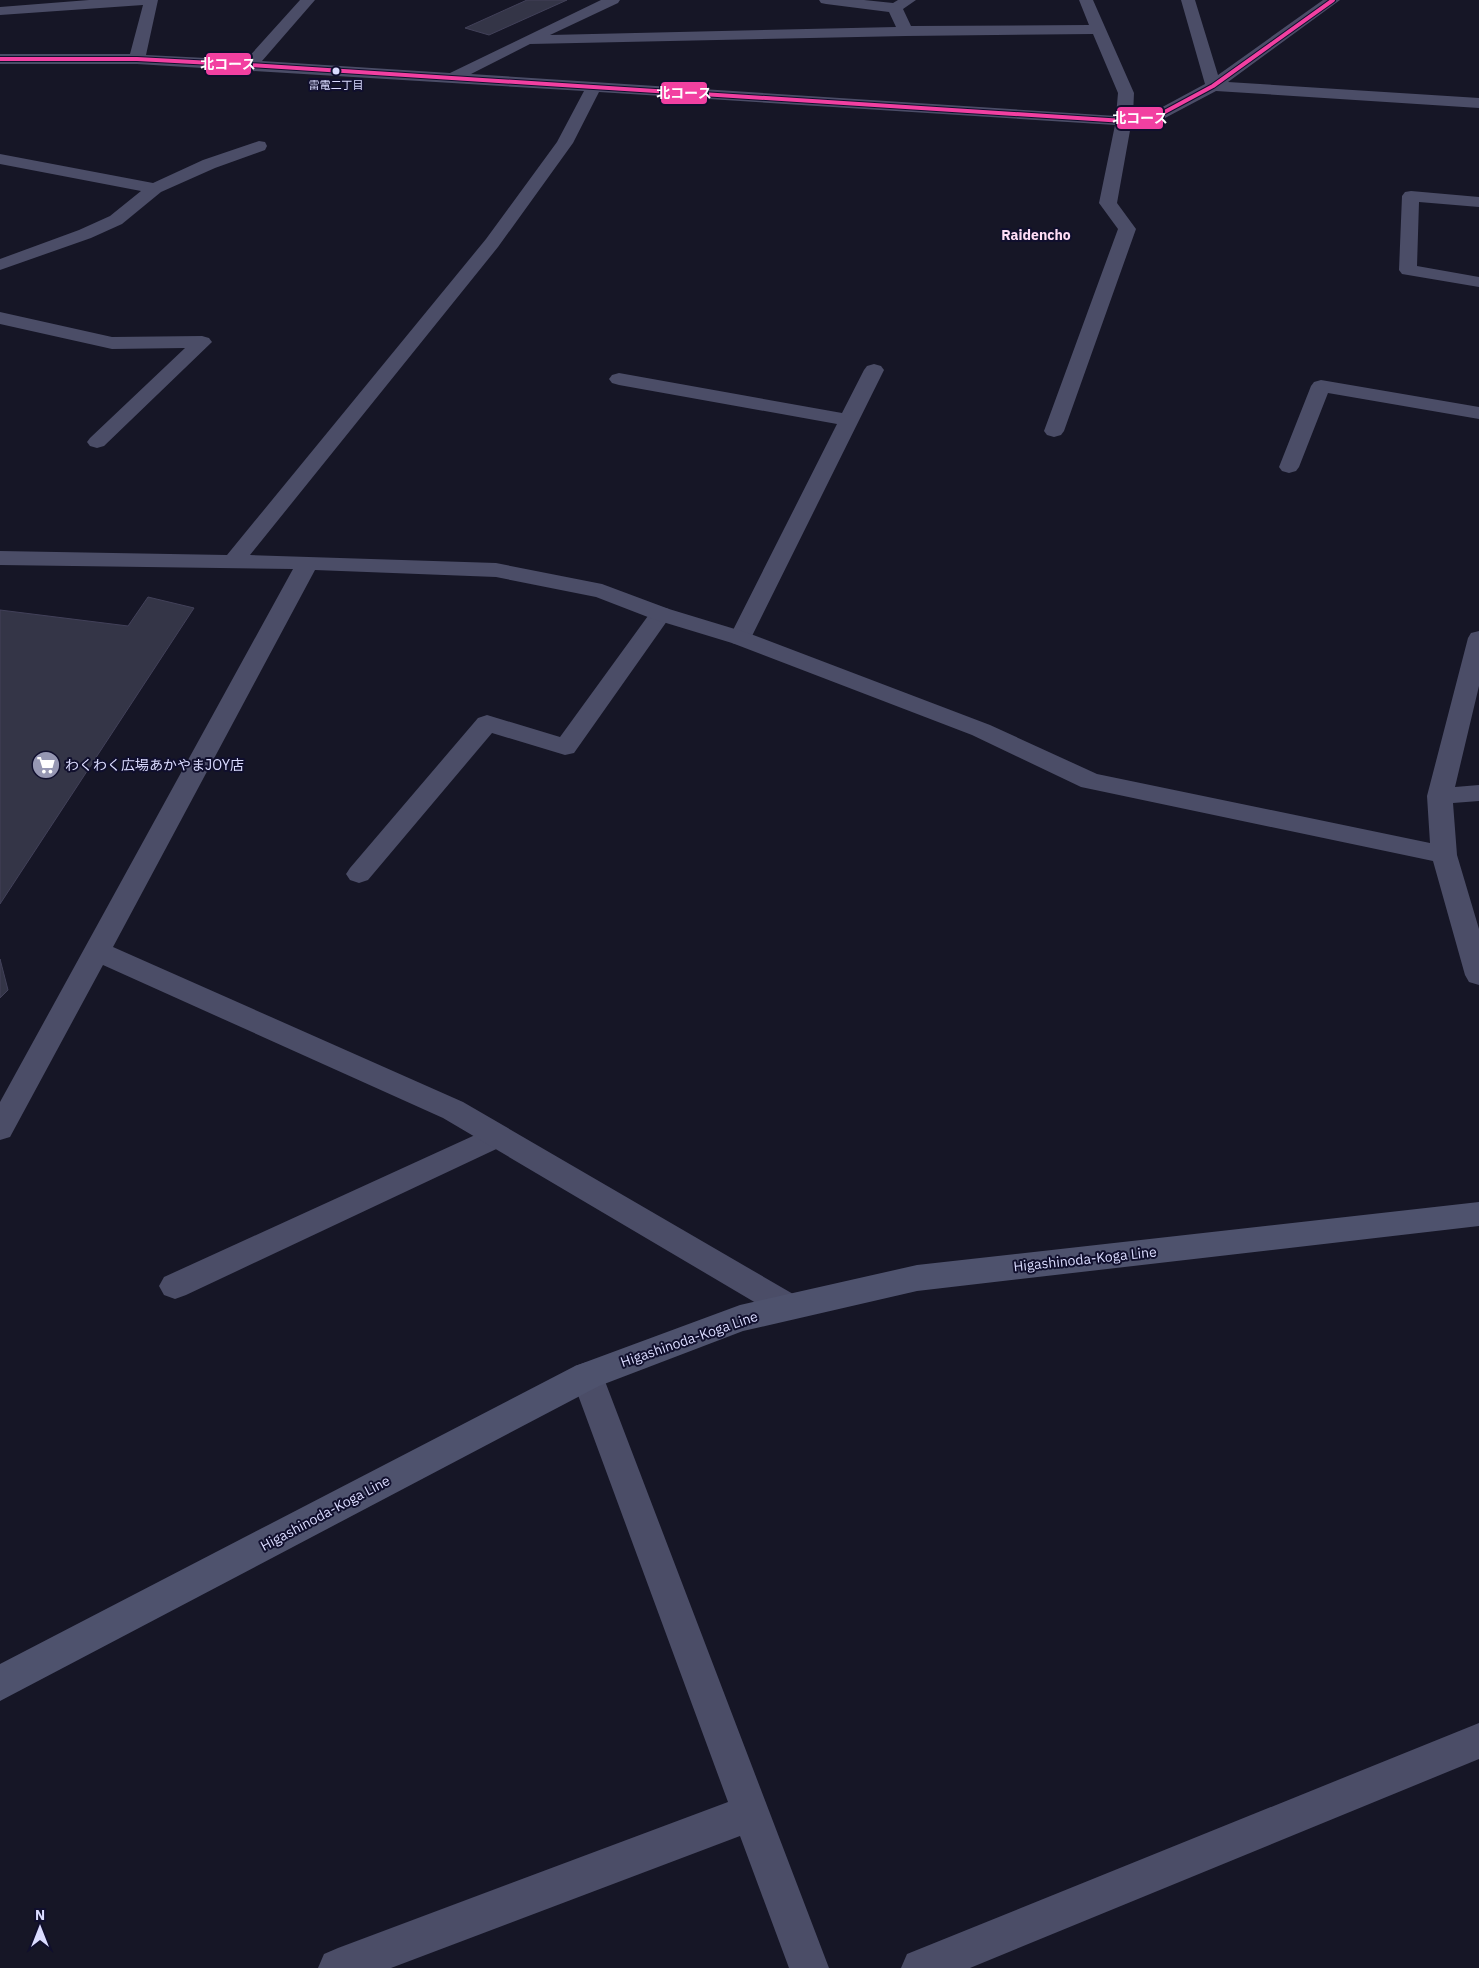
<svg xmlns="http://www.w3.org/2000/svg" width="1479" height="1968" font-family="'IBM Plex Sans','Noto Sans JP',sans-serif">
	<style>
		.building { fill: #343547; stroke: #424159 }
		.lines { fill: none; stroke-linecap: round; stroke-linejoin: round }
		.lane { fill: #4b4d67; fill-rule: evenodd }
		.street { fill: #4b4d67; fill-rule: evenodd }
		.secondary { fill: #4e526d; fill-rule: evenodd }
		.bus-1-casing { stroke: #100f2d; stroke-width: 6 }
		.bus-1 { stroke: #f240a1; stroke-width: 4 }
		.bus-dot { fill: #dbdcff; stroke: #100f2d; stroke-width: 2 }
		.labels { text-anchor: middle; stroke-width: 4; stroke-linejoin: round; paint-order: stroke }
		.far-bus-label { font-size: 11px; fill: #dbdcff; stroke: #100f2d }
		.far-quarter-label { font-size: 14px; font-weight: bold; fill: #ffddf7; stroke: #100f2d }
		.poi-label { font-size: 14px; fill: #dbdcff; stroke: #100f2d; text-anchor: start }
		.street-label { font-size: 14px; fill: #dbdcff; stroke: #100f2d }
		.line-badge { stroke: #100f2d; stroke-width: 2 }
		.badge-label { font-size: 14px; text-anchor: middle; font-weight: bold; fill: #fff }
	</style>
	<rect width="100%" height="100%" fill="#161626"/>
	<path class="building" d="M527,0H567L489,35L465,28Z
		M148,597L194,608L0,904V610L128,626Z
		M0,959L8,990L0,998Z"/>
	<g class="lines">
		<path class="lane" d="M0,312L112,337L202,336L209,338L212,342L104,446L97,448L90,446L87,442L90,438L185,348L112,349L0,324Z
			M874,364L881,366L884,370L751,638L748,643L740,645L732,643L729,638L837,424L619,385L612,383L609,379L612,375L619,373L842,413L864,370L867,366Z
			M661,607L669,609L672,614L574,753L565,755L492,733L368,880L359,883L350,880L346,874L350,868L478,718L487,715L560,737L653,609Z
			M497,1125L507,1128L512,1136L507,1144L186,1295L175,1299L164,1295L159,1286L164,1277Z"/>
		<path class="street" d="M89,0H158L146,55L246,60L300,0H315L262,61L450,73L601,0H620L618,3L550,35L896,27L889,12L826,4L821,3L819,0H864L893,3L898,0H916L903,9L911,26L1089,25L1079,0H1093L1134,93L1133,115L1155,111L1205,84L1181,0H1195L1218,75L1323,0H1340L1228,82L1479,98V108L1216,91L1165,118L1131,125L1117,203L1136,229L1064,431L1061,435L1054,437L1047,435L1044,431L1118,229L1099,203L1115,125L599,92L573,143L498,247L250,555L496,563L602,584L669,609L748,633L990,725L1097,774L1430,843L1427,796L1468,638L1471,633L1479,631V686L1455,787L1479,785V801L1453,803L1457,855L1479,929V985L1469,982L1465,975L1433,861L1081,787L972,735L732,643L653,619L596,597L496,577L315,570L113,947L463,1102L800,1298L805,1307L800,1316L789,1320L778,1316L443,1118L103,965L10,1137L0,1140V1102L293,569L0,565V551L227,555L486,239L557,142L584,91L137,64H0V54H130L143,5L0,15V7ZM1093,34L1118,93L1116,116L471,74L530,44L906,36Z
			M259,141L265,142L267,146L265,150L215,168L161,192L122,224L91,238L0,270V259L79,230L110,216L141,191L0,164V154L153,183L203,160Z
			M1411,191L1479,197V207L1419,202L1417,266L1479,277V287L1402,274L1399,270L1402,196L1405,192Z
			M1321,380L1479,407V419L1328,393L1299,467L1296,471L1289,473L1282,471L1279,467L1311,386L1314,382Z
			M587,1362L599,1366L603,1376L829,1968H789L740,1836L391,1968H318L324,1954L338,1948L728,1802L571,1376L575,1366Z
			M1479,1723V1759L970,1968H901L907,1954Z"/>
		<path class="secondary" d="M1479,1202V1226L917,1291L743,1331L599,1386L0,1701V1664L575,1366L740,1305L917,1265Z"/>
		<defs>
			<path id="bus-1" d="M0,59H137L250,65L1124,121L1159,115L1213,86L1333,0"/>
		</defs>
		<use href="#bus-1" class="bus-1-casing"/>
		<use href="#bus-1" class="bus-1"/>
	</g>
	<defs>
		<symbol id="supermarket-disc" viewBox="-11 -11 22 22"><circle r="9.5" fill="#9697b3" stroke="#100f2d"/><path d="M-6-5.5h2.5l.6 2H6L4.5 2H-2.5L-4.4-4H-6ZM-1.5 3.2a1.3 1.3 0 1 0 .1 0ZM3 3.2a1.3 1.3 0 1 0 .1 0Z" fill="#fff"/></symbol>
	</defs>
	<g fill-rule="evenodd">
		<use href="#supermarket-disc" x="30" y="749" width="32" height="32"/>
	</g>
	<circle class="bus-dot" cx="336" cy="71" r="4.5"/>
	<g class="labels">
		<g class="far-bus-label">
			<text x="336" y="89">雷電二丁目</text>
		</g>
		<g class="far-quarter-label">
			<text x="1036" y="240">Raidencho</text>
		</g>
		<g class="poi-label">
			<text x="65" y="770">わくわく広場あかやまJOY店</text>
		</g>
		<g class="street-label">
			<text transform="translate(1085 1259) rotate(-6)" y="5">Higashinoda-Koga Line</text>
			<text transform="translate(689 1339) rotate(-19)" y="5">Higashinoda-Koga Line</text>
			<text transform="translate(325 1513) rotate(-28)" y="5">Higashinoda-Koga Line</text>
		</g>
	</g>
	<g class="line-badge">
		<rect x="205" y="52" width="47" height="24" rx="5" fill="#f240a1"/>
		<rect x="660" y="81" width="48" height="24" rx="5" fill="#f240a1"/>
		<rect x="1116" y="106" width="48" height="24" rx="5" fill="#f240a1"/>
	</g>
	<g class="badge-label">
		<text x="228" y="69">北コース</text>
		<text x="684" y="98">北コース</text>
		<text x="1140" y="123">北コース</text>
	</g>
	<g transform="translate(40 1928)" stroke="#100f2d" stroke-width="4" paint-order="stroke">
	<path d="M0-4L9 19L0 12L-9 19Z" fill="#dbdcff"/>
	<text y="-8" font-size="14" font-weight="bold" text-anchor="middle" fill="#dbdcff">N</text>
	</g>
</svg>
